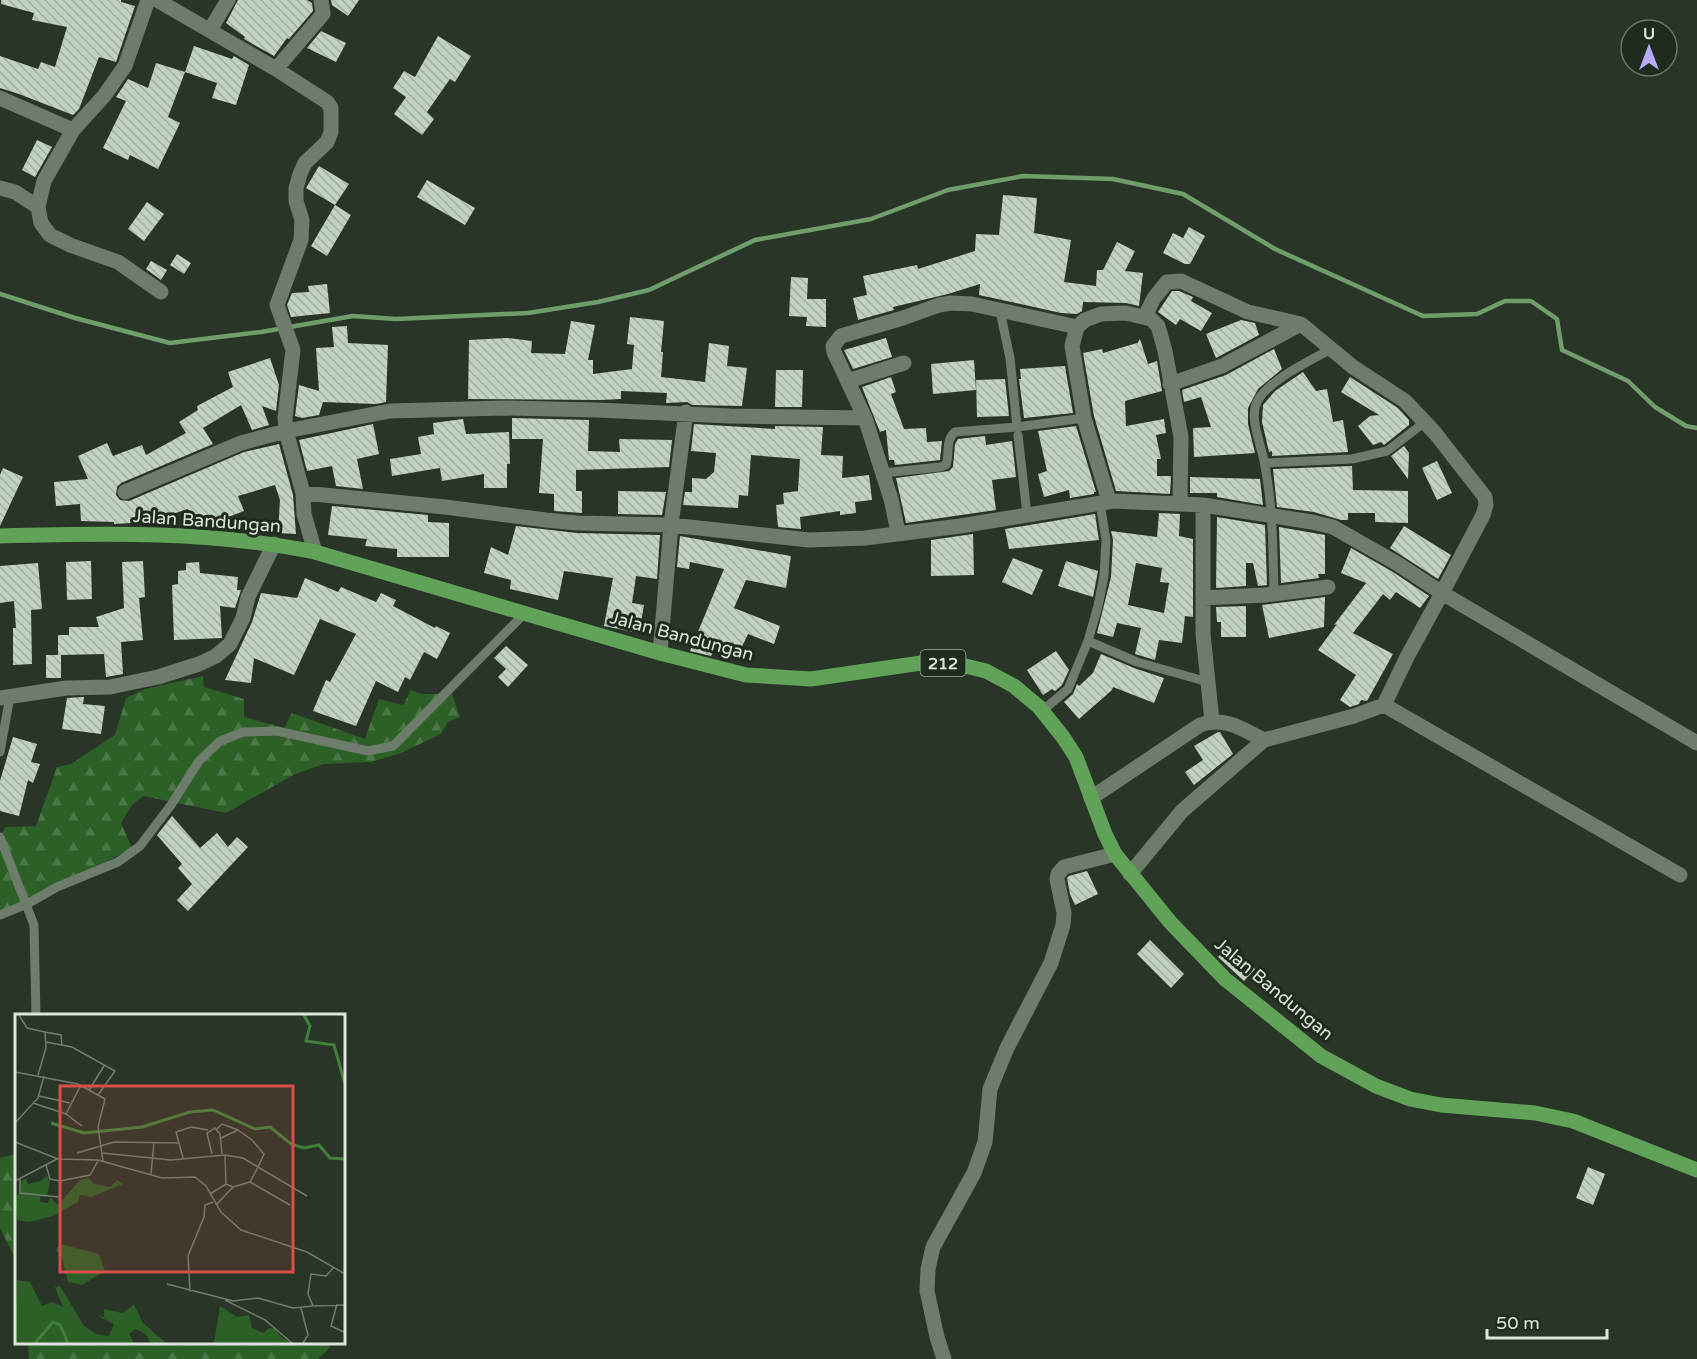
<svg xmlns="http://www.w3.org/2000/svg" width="1697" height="1359" font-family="'Varela Round',sans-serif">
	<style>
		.forest { fill: url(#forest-firs) }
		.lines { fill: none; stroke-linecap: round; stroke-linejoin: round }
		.stream { stroke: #709e6a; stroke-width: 4.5 }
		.building { fill: url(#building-back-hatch); fill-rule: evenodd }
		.lane { stroke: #6d7c6b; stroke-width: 9 }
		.street { stroke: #6d7c6b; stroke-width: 15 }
		.primary { stroke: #61a259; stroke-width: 15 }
		.labels { text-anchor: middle; stroke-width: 6; stroke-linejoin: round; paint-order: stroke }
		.shield { fill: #1f2b1d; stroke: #a4ada2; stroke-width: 1.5 }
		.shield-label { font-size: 16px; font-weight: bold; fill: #dde5db }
		.street-label { font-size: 18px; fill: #dde5db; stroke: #1f2b1d }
		.inset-river { fill: none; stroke: #41803a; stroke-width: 3 }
		.inset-road { fill: none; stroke: #717b6f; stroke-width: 1.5 }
		.view { fill: #d74e4c; fill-opacity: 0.15; stroke: #d74e4c; stroke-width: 3 }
		.inset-edge { fill: none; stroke: #dde5db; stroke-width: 3 }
	</style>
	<defs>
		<pattern id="forest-firs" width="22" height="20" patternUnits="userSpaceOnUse" patternTransform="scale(1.5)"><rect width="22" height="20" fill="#2c6026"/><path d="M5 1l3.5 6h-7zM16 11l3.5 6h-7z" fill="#4a7745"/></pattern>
		<pattern id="building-back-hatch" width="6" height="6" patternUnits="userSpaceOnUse" patternTransform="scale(1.5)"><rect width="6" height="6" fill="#c2d2c0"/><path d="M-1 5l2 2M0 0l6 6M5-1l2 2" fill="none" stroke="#a2afa0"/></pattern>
	</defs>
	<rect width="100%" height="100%" fill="#293527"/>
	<path class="forest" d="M203,676L204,687L244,699V717L284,728L292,713L365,739L379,699L403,705L411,690L422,694H452L460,717L448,722L441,734L401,753L371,762L324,764L295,774L226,813L143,796L132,805L121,823L132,848L0,919V839L5,827L36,826L57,767L71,764L115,735L126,698L145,689Z
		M16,1154V1269L14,1256L0,1228V1158Z
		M28,1343V1342L331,1343L327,1351L318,1359H29Z"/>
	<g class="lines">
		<path class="stream" d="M0,294L75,318L170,343L261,332L353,316L396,319L528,313L598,302L649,290L755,240L871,219L948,190L1023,176L1113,179L1183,194L1275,249L1423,316L1477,314L1505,301H1531L1557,319L1562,350L1628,381L1655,407L1686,426L1697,428"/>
	</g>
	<path class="building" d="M1,0H121V2L135,6L116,62L99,57L79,109L73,115L19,94L0,88V56L38,69L41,62L55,67L67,27L32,20L34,13L1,4Z
		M238,0H307L312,3L313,11L289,39L287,38L274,56L244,39L245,37L226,23Z
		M331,0H359L348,16L332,5Z
		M321,31L346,43L336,62L307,48Z
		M438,36L471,56L455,82L450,79L427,112L434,119L422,135L394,114L406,97L393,88L404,71L415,77Z
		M194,46L232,59L234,56L249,65L236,105L212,98L217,83L185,72Z
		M156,63L185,72L168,117L180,123L158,169L130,155L128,160L103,148L126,101L116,97L128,79L148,88Z
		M37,140L52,147L35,177L22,170Z
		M319,166L349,184L335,205L306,188Z
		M427,180L475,208L465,225L417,197Z
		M1003,195L1037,198L1034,233L1071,240L1064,282L1096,286L1097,270H1103L1117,242L1135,251L1125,271L1143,273L1139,306L1126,303L1083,302L1082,311L1077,314L1061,313L979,295L980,284L948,294L893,307L894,310L858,320L853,298L867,295L863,276L917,265L918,269L975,251L976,234L999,235Z
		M147,202L164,214L144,241L128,229Z
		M335,205L351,215L327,256L311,246Z
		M1189,227L1205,236L1190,264H1185L1163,253L1173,233L1183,238Z
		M177,254L191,263L184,274L170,265Z
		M151,261L167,270L161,280L146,269Z
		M791,277L808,278L807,299H826V327L806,326L807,317L789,316Z
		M327,284L330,313L291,317L287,305L292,293L309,292L308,286Z
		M1172,291H1179L1193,297L1191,301L1212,313L1201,331L1180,319L1176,325L1158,312Z
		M630,317L664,321L661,352H663L661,377L705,382L709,343L729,346L727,366L747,368L742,406L692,405L687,402L666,403L667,393L621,391V399L600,400L468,399L469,340L507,338L532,341L531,353L565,354L571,321L595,325L588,360H593V374L632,369L634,345L627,344Z
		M1241,320L1255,323L1259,335L1216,358L1206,334Z
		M347,326L348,343L388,345L386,402L376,404L323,402L319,415L302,418L295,416L299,385L319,391L316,348L334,347L332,327Z
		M886,338L892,357L853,369L844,350Z
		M1140,339L1148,364L1157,361L1162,391L1125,401L1126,426L1164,419L1166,433L1156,435L1161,459H1157V476H1171L1170,494L1116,491L1094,416L1083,353L1102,349L1103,353L1137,343V344Z
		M1274,349L1282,369L1258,389L1248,408V424L1255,453L1194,457L1193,428L1211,427L1201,397L1184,402L1182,390L1226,375Z
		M270,358L279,385L276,411L262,406L269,425L252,430L241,405L203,428L213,444L121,483L117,487L116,495L120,500L129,501L244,452L279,444L293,495L296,534L278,533L280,500L275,485L238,496L244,511L223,519L222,516L194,525L188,509L148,522L114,524V522L81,521L80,504L56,506L54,482L88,479L78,456L107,443L113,456L142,445L146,455L186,433L179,422L198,410L197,406L233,387L228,372Z
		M974,360L976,390L933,394L931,364Z
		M1065,366L1073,413L1024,418L1019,379H1021L1020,369Z
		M776,370H803L802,407H775Z
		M1303,372L1316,391L1327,389L1333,422L1343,420L1348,452L1272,456V451L1269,452L1262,422L1263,405L1275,391Z
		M891,377L896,392L891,394L904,429L926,428L927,442L942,441L940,460L895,465L894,460H889L886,430L880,432L862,387Z
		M1350,377L1398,408L1409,420V425L1384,445L1381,442L1373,445L1358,426L1370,416L1379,415L1341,392Z
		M1005,379L1009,416L977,417L976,380Z
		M512,418L589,420L588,451L620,452L619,439L672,440L669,467L576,470V491H582V513L554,511V494L539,493L543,439H512Z
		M463,419L466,434L509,432L510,464H507V488H484V474L442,481L440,468L392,476L390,459L421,454L418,437L434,434L433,423Z
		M373,424L379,454L357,459L363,489L336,486L332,466L307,471L299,440Z
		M694,424L775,429V426L823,427L821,455L843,456L842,478L869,475L872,500L855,502L856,513L840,515V511L800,517L801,529L778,527L776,505L784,504L783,493L798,491L800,459L751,455L748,496L739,495L738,508L683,505L685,492H692V478L706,479L714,472L716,453L691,451Z
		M1076,426L1096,492H1094V494L1070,498L1069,490L1044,497L1038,474L1047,471L1038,431Z
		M985,436L986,445L1012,441L1016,477L992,480L996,510L906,523L896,478L949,471L953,467L955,444L958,439Z
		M1404,446L1409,453L1408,479L1391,456Z
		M1437,461L1452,493L1437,500L1422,468Z
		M1352,466L1353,490L1408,491V523L1375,522V513H1348V520H1341L1314,512L1277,507L1273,469Z
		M3,468L23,477L0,526V475Z
		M1190,477L1260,479L1263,505L1217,497V493H1190Z
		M618,491L666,492L662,515L618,514Z
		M332,506L428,515V522L449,523V557H397V549L365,546L367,539L328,535Z
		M1159,513L1180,514L1179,536L1193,539V617L1185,616L1182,643L1159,640L1155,660L1135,654L1141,628L1117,623L1113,637L1097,633L1111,577L1113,540L1111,531L1157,537ZM1136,563L1162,568L1160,582L1169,583L1164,613L1128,605Z
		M1095,514L1099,540L1009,549L1005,529Z
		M1217,517L1265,525L1267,585L1258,586L1253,563H1246V586L1216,588Z
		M516,526L577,533L660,535L657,579L636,576L632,603L644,605L639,633L604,626L613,578L564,571L558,600L510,589L511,580L484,573L491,547L508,555Z
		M1404,526L1451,555L1438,579L1390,548Z
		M1279,527L1325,535V574H1318L1319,578L1281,583Z
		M973,534L974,575L931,576V540Z
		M680,536L791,556L786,588L746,580L734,608L780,626L774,644L748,634L738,655L716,646L711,656L690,651L724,569L690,562L689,569L677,567Z
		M1351,548L1393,572L1429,596L1420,608L1396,592L1390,600L1383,594L1353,633L1393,654L1367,701L1361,700L1359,704L1350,707L1340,700L1356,675L1318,650L1337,624L1334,625L1366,583L1341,573Z
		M1013,558L1043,570L1032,595L1002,582Z
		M91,561L92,599L67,600L66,562Z
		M143,561L145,597L139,598L143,640L121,642L123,674L106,677L104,654L61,655V678H46V655H58V635H69V627H99L96,617L124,608L122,562Z
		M1066,561L1098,571L1093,597L1058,586Z
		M199,562L200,573L238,577L237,590H241L235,608L220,606L222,638L174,640L172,585L178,584V571L186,570V563Z
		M38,563L42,609L31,610L32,664L13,665V628H16L14,601L0,603V566Z
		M305,578L338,592L341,587L376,602L381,593L396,600L393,606L435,628L436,626L450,633L437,659L424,652L410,680L405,677L398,692L376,681L356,726L313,711L326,680L330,682L356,634L320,619L294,675L254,658L251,683L225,680L252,622L261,593L297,598Z
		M1325,597L1324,627L1269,638L1262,605Z
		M1246,606V637H1221V622H1217L1216,607Z
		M506,646L528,665L508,687L498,677L506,669L494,658Z
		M1056,651L1069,670L1062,685L1055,691L1052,689L1043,695L1027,670Z
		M1101,654L1134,668L1164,678L1154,703L1113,687L1112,690L1079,719L1064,702L1073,694L1077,684L1079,686L1093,673Z
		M84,697L83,704L105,706L101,734L62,729L67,698Z
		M1218,732H1220L1233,754L1194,785L1185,772L1203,760L1194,746Z
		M13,737L37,744L31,762L40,764L33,783L28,780L19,816L0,811V781Z
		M172,816L200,848L217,833L228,847L237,837L248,847L188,911L177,900L192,884L178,868L182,864L157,835Z
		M1087,871L1098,894L1075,905L1070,894L1067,878L1069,876Z
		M1150,940L1184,974L1171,988L1137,954Z
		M1229,945L1255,969L1244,981L1218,957Z
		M1588,1167L1605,1174L1593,1205L1576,1198Z"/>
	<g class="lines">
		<path class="lane" d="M1017,427L1084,418
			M1018,435L1027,514
			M1265,463L1352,459L1387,451L1425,422
			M883,473L940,467L946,465C950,453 945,440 955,432L1017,427L1010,358L1000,311
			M1274,594C1273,550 1273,505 1264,461C1261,444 1249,418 1257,402C1268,380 1310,361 1331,349
			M1088,641L1137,662L1208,682
			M1042,711L1068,689L1088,641L1098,606L1104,576L1106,540L1100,503
			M0,752L10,696
			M0,837L34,925L36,1016
			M0,915L27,904L57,887L118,862L140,846L171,805L199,761L220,741L244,732L277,731L368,751L393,746L525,613"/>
		<path class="street" d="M148,0L125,66L104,96L73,130L44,181L38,207L41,223L50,235L70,245L118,262L161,292
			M157,0L276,69L327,102L331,108V132L327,142L305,163L300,174L296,188V201L302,220L301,240L277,305L293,350L285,418L286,431L303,493L304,514L315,552
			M210,30L228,0
			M276,69L323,14L321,0
			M0,98L73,130
			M0,188L15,192L38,207
			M1145,316L1154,298L1167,282L1181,281L1248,312L1301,324
			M848,381L904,363
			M865,418L834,352L833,346L841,336L903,318L939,305L951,303L972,304L1077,327
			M125,492L241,443L286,431L390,411L504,408L597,410L730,416L865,418L891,499L898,532
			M303,493L445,507L546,520L577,523L671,525L809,540L865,538L960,526L1114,501L1203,505L1312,522L1333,527L1398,564L1442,593L1483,515L1486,505L1485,497L1435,433L1405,401L1353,367L1301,324L1222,366L1170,384
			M1109,501L1084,418L1072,346L1077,327L1085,320L1101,314L1126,313L1151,319L1158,326L1165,351L1181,437L1180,503
			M1203,505V634L1212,721
			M1203,598L1265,595L1328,587
			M660,653L671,525L686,412
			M0,698L66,688L110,687L158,677L199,664L216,656L230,644L243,618L248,597L274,544
			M1384,705L1680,875
			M1091,798L1200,725C1224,716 1243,729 1264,740
			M1130,874L1182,811L1264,740L1354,716L1384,705L1407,657L1442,593L1697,743
			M944,1359L937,1337L927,1291L928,1269L933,1247L974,1173L985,1142L990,1089L1007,1048L1051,963L1063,925L1064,913L1057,879L1058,874L1064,867L1115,854"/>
		<path class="primary" d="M0,536C104,533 212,531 315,552L660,653L746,675L811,679L921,663H953L986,671L1014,686L1039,707L1063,737L1076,757L1105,834L1115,854L1170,922L1225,979L1321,1056L1376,1086L1410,1099L1441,1105L1535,1113L1573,1121L1697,1170"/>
	</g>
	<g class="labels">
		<rect class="shield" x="920.5" y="650" width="45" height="26" rx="4.5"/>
		<g class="shield-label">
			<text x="943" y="669">212</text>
		</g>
		<g class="street-label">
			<text transform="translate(207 521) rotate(4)" y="6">Jalan Bandungan</text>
			<text transform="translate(682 636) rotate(15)" y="6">Jalan Bandungan</text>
			<text transform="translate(1274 989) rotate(40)" y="6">Jalan Bandungan</text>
		</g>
	</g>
	<g transform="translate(15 1014)">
		<rect width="330" height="330" fill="#293527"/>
		<path d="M32,162L35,168L32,182L25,183V188L33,189L35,183L43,191L65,166L73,164L79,170L95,173L102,166L108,170L76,183L65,181L63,188L38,202L14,208L2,206L0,183L6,178L5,169L11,164L13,170L25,167ZM45,230L84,240L90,257L67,271L53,268L47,244L41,236ZM2,266L15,268L27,292L37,288L48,293L40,273L45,272L69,312L81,320L94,322L99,310L83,302L89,303V295L107,299L119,291L128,309L151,329H135L131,320L120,315L114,320L119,329H0ZM205,292L222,303L234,301L237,314L248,319L254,314L260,315L267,324L281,329H199Z" fill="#2c6026"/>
		<path class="inset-river" d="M289,1L295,12L291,27L319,31L330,70M36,109L69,119L127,113L175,98L198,96L240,115L255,113L276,130L289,134L304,131L315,144L330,145M20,329L38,308L45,311L53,329"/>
		<path class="inset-road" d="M4,1L12,14L30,18L31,34L23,61M30,18L46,21L47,32M31,28L57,33L100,57L83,81M0,58L63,70L90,85L83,113L88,147M66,71L51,100L67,112M74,76L89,52M24,82L55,89M18,89L51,100M0,109L23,84L29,62M202,115L207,110L223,116M0,128L43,145L83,146L147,164L180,163L191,172L206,198L226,216L292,238L330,260M164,129L161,118L176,113L193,116M62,139L99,128L164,129L168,144M87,139L156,146L210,141L228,144L243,153L249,140L237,126L223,116L206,124M197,140L192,119L200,114L205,120L207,140M210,141L211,170M31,151L35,165L45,167L75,161L83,147M136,160L139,128M5,164V179L44,183M0,167L42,145M235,168L275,191M195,180L211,170L218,173M201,191L218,173L235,168L243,153L292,182M319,253L311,262L296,260L293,280L298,292L330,291M152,270L218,287L243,284L278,294L298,292M175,278L173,242L189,203L190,191L198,188M210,286L250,306L277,329M322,290L316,312L329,318M286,294L293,321L288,329"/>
		<path class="view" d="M45,72H278V258H45Z"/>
		<rect width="330" height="330" class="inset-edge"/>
	</g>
	<g transform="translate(1649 48)"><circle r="28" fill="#1f2b1d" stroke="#6b7569" stroke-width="1.5"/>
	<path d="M0-4.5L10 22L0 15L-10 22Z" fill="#b8abf7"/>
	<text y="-9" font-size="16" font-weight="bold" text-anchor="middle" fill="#dde5db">U</text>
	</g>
	<path d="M1487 1329v9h120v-9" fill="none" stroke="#dde5db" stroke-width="3"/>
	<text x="1496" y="1329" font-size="18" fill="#dde5db" stroke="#1f2b1d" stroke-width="4.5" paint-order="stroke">50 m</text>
</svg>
